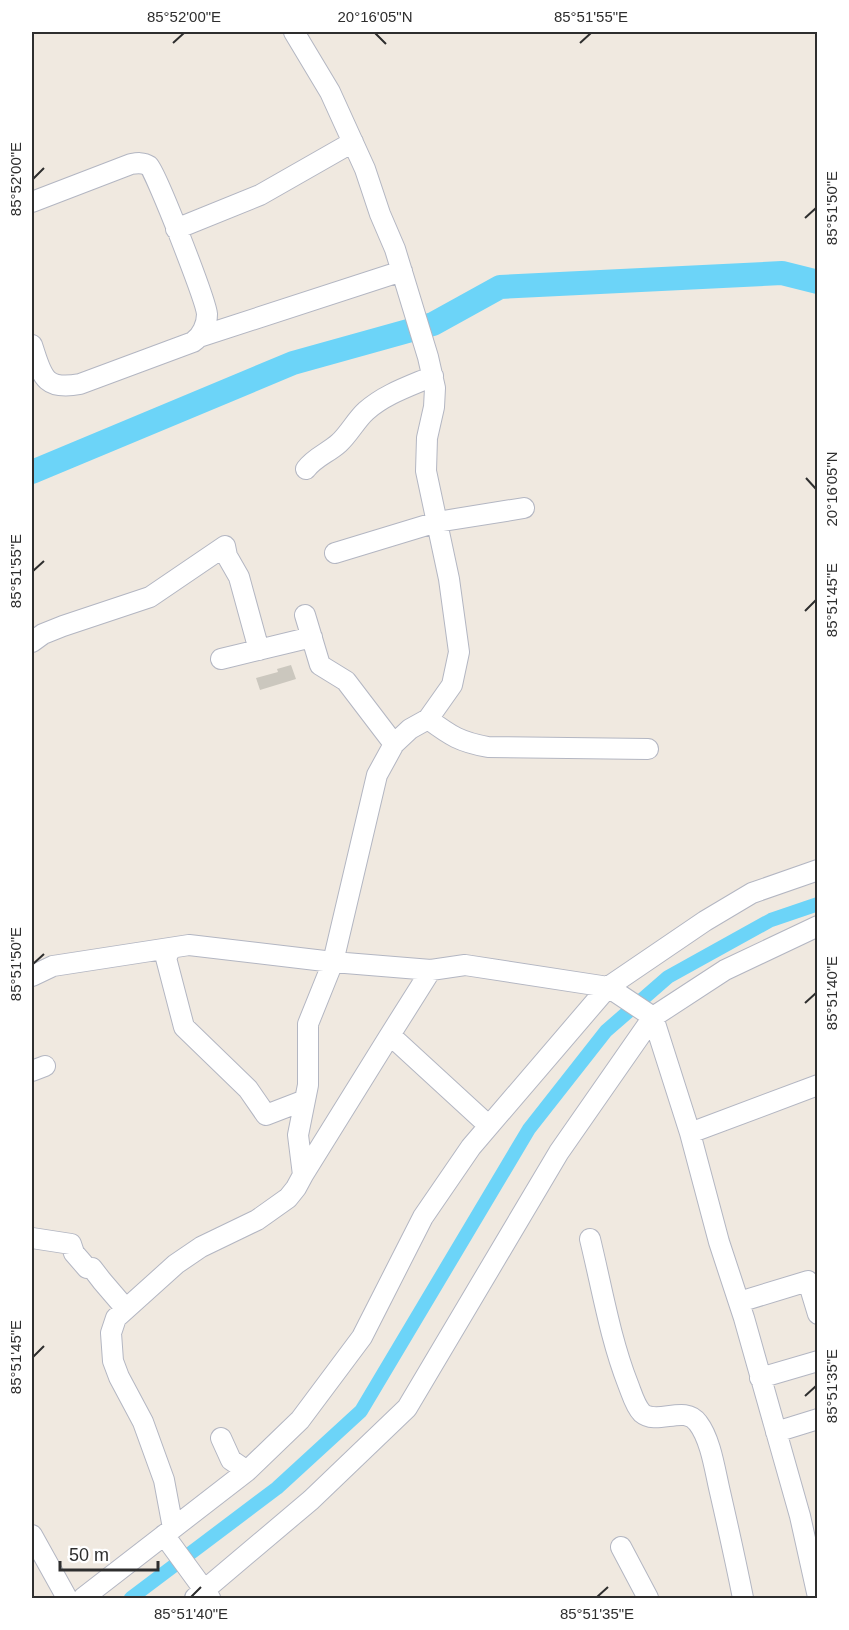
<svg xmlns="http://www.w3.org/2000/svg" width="849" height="1630" font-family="Helvetica,sans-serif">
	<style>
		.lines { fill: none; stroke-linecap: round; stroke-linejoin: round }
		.canal { stroke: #6cd4f8; stroke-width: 14 }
		.river { stroke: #6cd4f8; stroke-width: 24 }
		.building { fill: #cbc7be }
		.minor-casing { stroke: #b3b6c2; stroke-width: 22 }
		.minor { stroke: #fff; stroke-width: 20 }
		.ticks { fill: none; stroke: #2e2e2e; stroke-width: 2 }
		.neatline { fill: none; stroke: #2e2e2e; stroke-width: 2 }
		.ticks-label { font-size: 15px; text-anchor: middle; fill: #2e2e2e }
	</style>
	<rect width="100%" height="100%" fill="#f0e9e0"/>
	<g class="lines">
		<path class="canal" d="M131,1598L277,1488L361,1411L529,1129L606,1031L668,977L771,920L818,904"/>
		<path class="river" d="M32,472L293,363L433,324L500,287L782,273L818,282"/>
	</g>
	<path class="building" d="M291,665L296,679L260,690L256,678L278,672L277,669Z"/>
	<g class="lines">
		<defs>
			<path id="minor" d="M294,32L330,92L365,169L380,214L395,249L428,357L435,388L434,407L427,438L426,471L449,579L459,652L452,685L428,719L410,729L394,744L377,775L333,962L431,970L465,965L608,987L653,1017L690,1133L719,1242L744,1318L800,1516L818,1597
				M32,202L131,164C137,163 143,162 149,166C156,172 206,301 207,314C207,324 202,336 193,342L80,384C43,391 42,375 32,345
				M176,229L260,195L353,142
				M199,337L402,271
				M306,469C315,457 328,453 339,443C349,434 356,420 366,411C385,394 410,386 433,376
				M335,553L437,522L524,508
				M305,615L320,665L346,681L394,744
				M32,642L43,634L63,626L150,597L225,546L227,556L239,577L259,650
				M221,659L312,637
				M428,719C451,736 460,742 488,747L648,749
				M171,948L166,958L184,1027L248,1089L266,1115L305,1100
				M431,970L390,1035L488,1125
				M32,976L53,966L189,945L333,962L308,1024V1085L298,1135L303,1175L296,1188L288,1198L257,1220L201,1247L176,1264L116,1318L111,1333L113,1361L119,1377L143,1422L164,1480L173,1528
				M32,1071L45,1066
				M690,1133L818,1085
				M303,1175L390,1035
				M32,1238L71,1244L74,1253L87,1268H92L102,1281L126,1309
				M590,1239C602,1288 610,1338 628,1384C632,1394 635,1406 642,1413C657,1426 685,1404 698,1423C711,1440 715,1471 720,1492C728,1527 736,1563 743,1598
				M739,1302L808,1281L818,1314
				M760,1378L818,1361
				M776,1432L818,1419
				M221,1438L231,1460L247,1471
				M32,1535L67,1598
				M164,1535L210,1598
				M621,1547L648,1598
				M83,1598L247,1471L300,1420L362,1337L423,1217L471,1147L608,987L705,921L752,893L818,870
				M195,1598L311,1500L407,1408L559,1152L653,1017L725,970L818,926"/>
		</defs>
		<use href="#minor" class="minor-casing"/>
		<use href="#minor" class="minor"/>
	</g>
	<path class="ticks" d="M375,33L386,44M173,43L184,33M580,43L591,33M33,179L44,168M805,218L816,208M806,478L816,489M33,571L44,561M805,611L816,600M33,964L44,954M805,1003L816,993M33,1357L44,1346M805,1396L816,1386M191,1597L201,1587M597,1597L608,1587"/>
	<rect width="849" height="1630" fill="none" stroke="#ffffff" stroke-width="66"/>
	<path d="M60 1561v9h98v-9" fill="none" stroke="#2e2e2e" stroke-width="3"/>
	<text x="69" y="1561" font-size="18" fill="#2e2e2e" stroke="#ffffff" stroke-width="4.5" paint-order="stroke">50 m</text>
	<rect x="33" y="33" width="783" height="1564" class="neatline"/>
	<g class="ticks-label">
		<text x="184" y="22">85°52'00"E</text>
		<text x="375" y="22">20°16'05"N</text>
		<text x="591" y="22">85°51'55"E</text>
		<text transform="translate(16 179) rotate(-90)" y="5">85°52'00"E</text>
		<text transform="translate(832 208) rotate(-90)" y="5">85°51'50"E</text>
		<text transform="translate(832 489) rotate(-90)" y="5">20°16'05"N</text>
		<text transform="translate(16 571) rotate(-90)" y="5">85°51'55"E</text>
		<text transform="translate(832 600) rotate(-90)" y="5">85°51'45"E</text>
		<text transform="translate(16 964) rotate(-90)" y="5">85°51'50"E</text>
		<text transform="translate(832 993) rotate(-90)" y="5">85°51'40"E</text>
		<text transform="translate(16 1357) rotate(-90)" y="5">85°51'45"E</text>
		<text transform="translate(832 1386) rotate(-90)" y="5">85°51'35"E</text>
		<text x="191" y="1619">85°51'40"E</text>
		<text x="597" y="1619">85°51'35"E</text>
	</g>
</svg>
